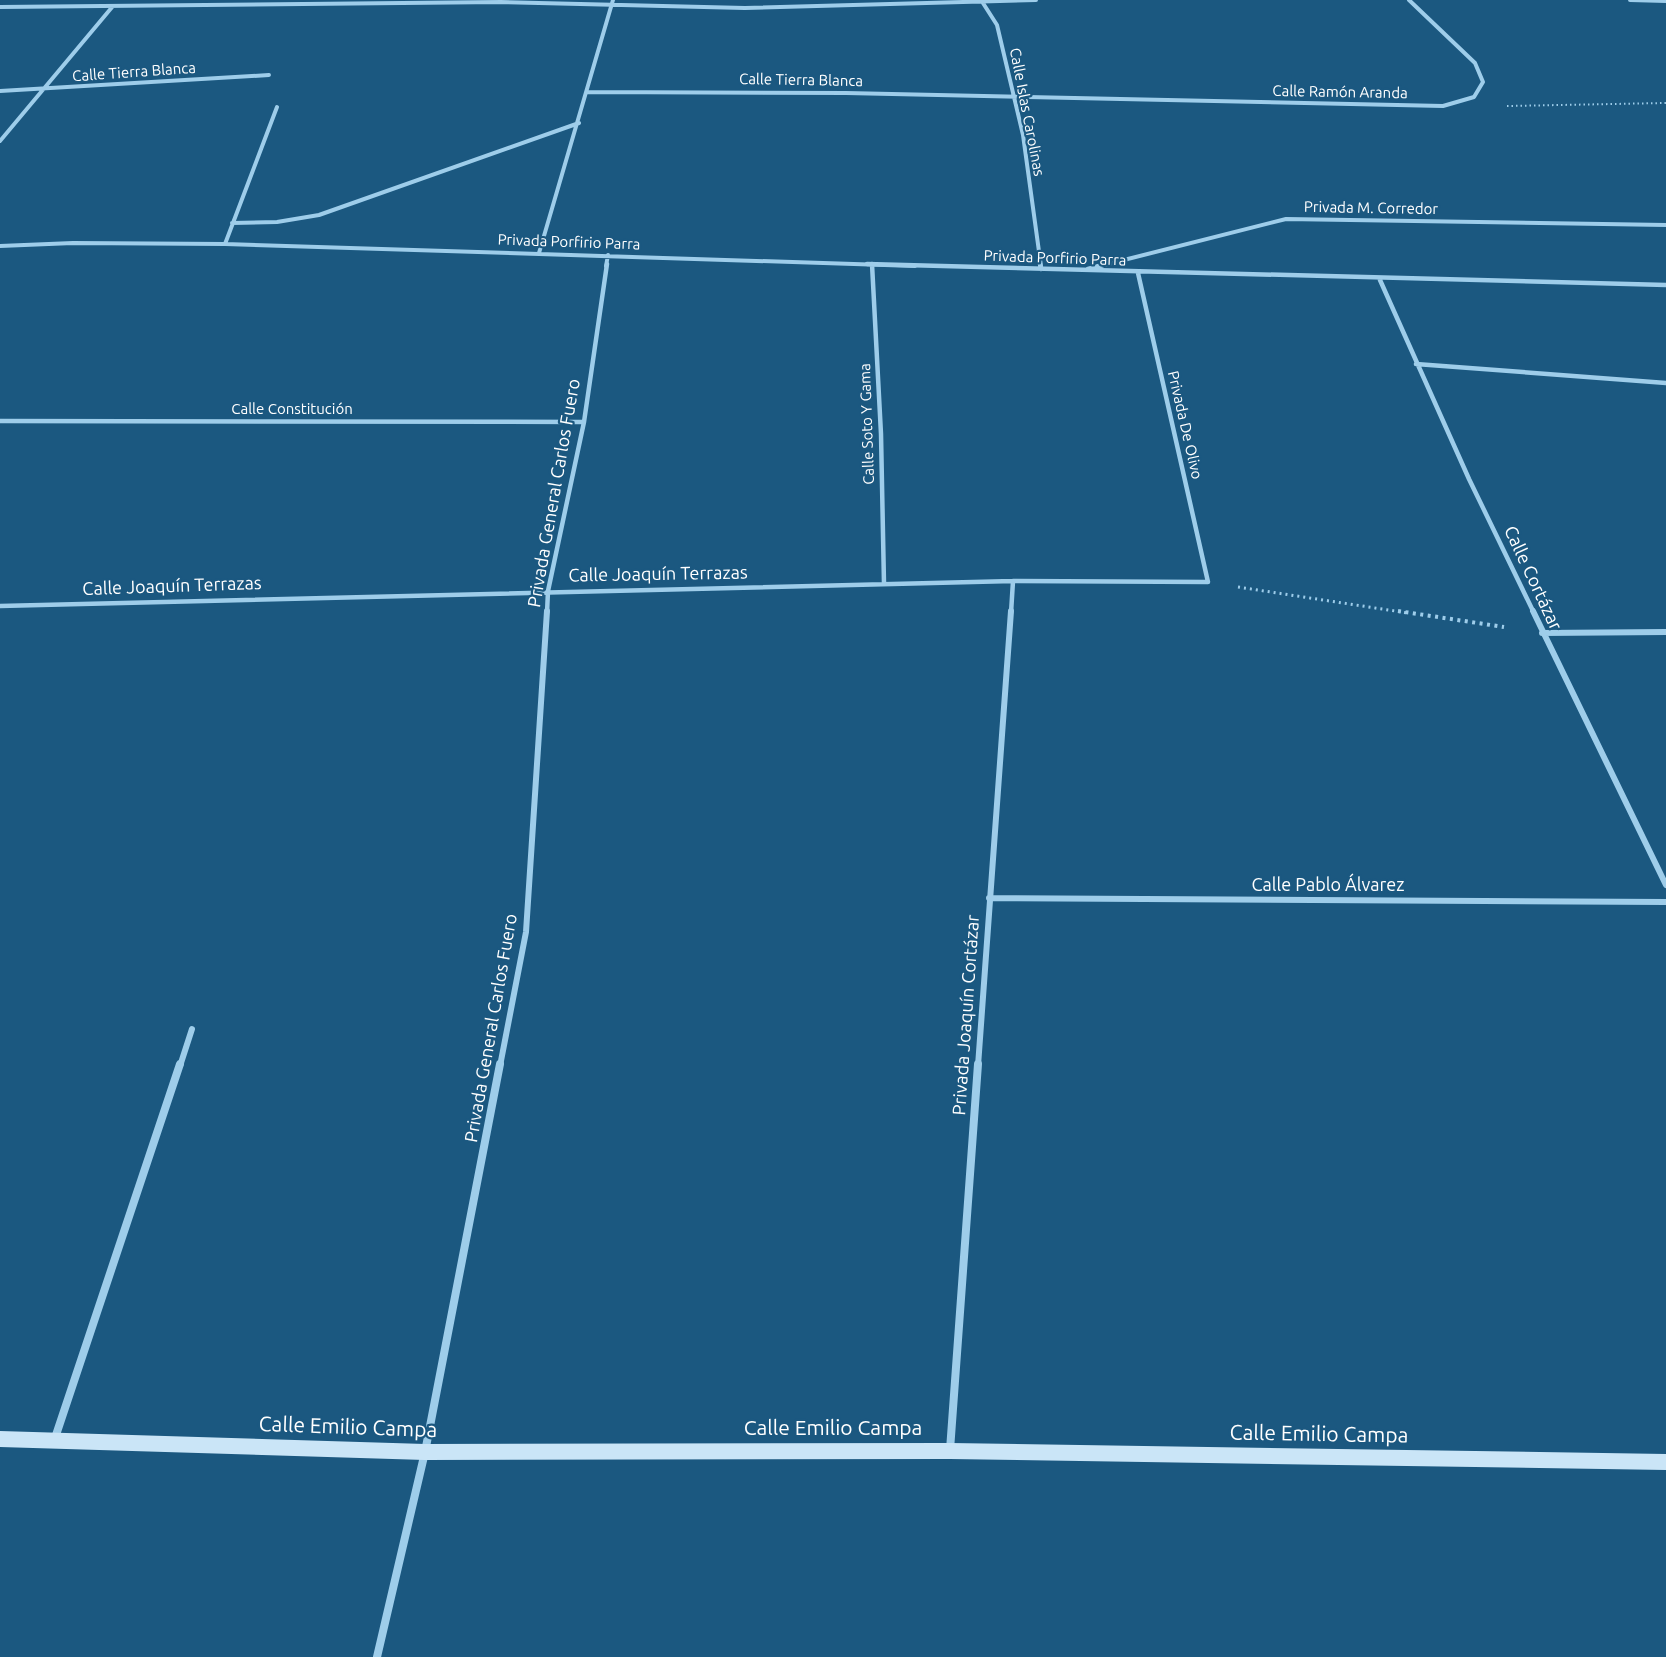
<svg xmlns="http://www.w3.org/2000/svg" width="1666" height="1657" font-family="Ubuntu,sans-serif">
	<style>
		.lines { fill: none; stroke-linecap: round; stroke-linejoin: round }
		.path-far2 { stroke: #9ecdea; stroke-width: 2; stroke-dasharray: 1.5 3; stroke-linecap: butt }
		.path-far1 { stroke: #9ecdea; stroke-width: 3; stroke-dasharray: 2 4; stroke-linecap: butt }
		.path { stroke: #9ecdea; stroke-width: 4; stroke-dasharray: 3 4.5; stroke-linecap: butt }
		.street-far3 { stroke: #9ecdea; stroke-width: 4 }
		.street-far2 { stroke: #9ecdea; stroke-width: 4.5 }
		.street-far1 { stroke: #9ecdea; stroke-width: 6 }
		.street { stroke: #9ecdea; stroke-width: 8 }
		.secondary { fill: #cae5f7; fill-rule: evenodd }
		.labels { text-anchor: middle; stroke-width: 4.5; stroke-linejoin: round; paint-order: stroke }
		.far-street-label { font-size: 15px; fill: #fff; stroke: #1b5880 }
		.street-label { font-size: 18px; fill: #fff; stroke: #1b5880 }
		.near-street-label { font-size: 21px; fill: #fff; stroke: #1b5880 }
	</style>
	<rect width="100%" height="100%" fill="#1b5880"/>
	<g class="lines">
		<path class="path-far2" d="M1507,106L1666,103"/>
		<path class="path-far1" d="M1238,587L1408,613"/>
		<path class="path" d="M1398,611L1504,627"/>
		<path class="street-far3" d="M981,0L997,25L1023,135L1041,266
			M1630,0L1666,1
			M0,7L501,2L745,8L1036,0
			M0,91L269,75
			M587,92L846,93L1443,106L1474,97L1483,82L1475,63L1409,0
			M0,141L113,6
			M232,223L277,222L319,215L579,123
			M225,244L277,107
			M0,246L73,243L225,244L915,266
			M539,253L613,0
			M606,266L608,255
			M1100,266L1286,219L1666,225"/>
		<path class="street-far2" d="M867,264L1666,285
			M872,264L881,434L884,584
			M1040,264L1041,269
			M1088,269L1106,264
			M1380,280L1469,479L1534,613
			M1416,364L1666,383
			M0,421L584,422
			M0,606L1013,581L1208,582L1138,273
			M547,613L548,591L584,422L607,264
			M1011,613L1013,581"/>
		<path class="street-far1" d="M1533,611L1666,885
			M1542,633L1666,632
			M989,898L1666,902
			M180,1066L192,1029
			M500,1066L526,932L547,611
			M978,1066L1011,611"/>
		<path class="street" d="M55,1438L180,1064
			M950,1450L978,1064
			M377,1657L425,1452L500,1064"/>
		<path class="secondary" d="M0,1431L425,1444L950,1443L1666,1454V1470L950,1459L425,1460L0,1447Z"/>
	</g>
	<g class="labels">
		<g class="far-street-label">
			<text transform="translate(134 72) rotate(-4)" y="5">Calle Tierra Blanca</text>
			<text transform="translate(801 80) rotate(1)" y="5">Calle Tierra Blanca</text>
			<text transform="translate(1340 92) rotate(1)" y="5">Calle Ramón Aranda</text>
			<text transform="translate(1027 112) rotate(79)" y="5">Calle Islas Carolinas</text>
			<text transform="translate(1371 208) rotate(1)" y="5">Privada M. Corredor</text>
			<text transform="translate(569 242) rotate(2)" y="5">Privada Porfirio Parra</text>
			<text transform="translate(1055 258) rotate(2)" y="5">Privada Porfirio Parra</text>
			<text x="292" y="414">Calle Constitución</text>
			<text transform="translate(867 424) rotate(-92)" y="5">Calle Soto Y Gama</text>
			<text transform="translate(1185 425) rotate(77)" y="5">Privada De Olivo</text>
		</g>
		<g class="street-label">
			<text transform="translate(554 493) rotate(-80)" y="6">Privada General Carlos Fuero</text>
			<text transform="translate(658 574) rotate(-1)" y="6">Calle Joaquín Terrazas</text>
			<text transform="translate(1533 578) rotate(65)" y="6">Calle Cortázar</text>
			<text transform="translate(172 586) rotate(-2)" y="6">Calle Joaquín Terrazas</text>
			<text x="1328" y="891">Calle Pablo Álvarez</text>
			<text transform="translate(966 1015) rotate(-86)" y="6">Privada Joaquín Cortázar</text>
			<text transform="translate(491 1028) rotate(-80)" y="6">Privada General Carlos Fuero</text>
		</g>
		<g class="near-street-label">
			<text transform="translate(348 1427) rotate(2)" y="7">Calle Emilio Campa</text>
			<text x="833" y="1435">Calle Emilio Campa</text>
			<text transform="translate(1319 1434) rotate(1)" y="7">Calle Emilio Campa</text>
		</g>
	</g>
</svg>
